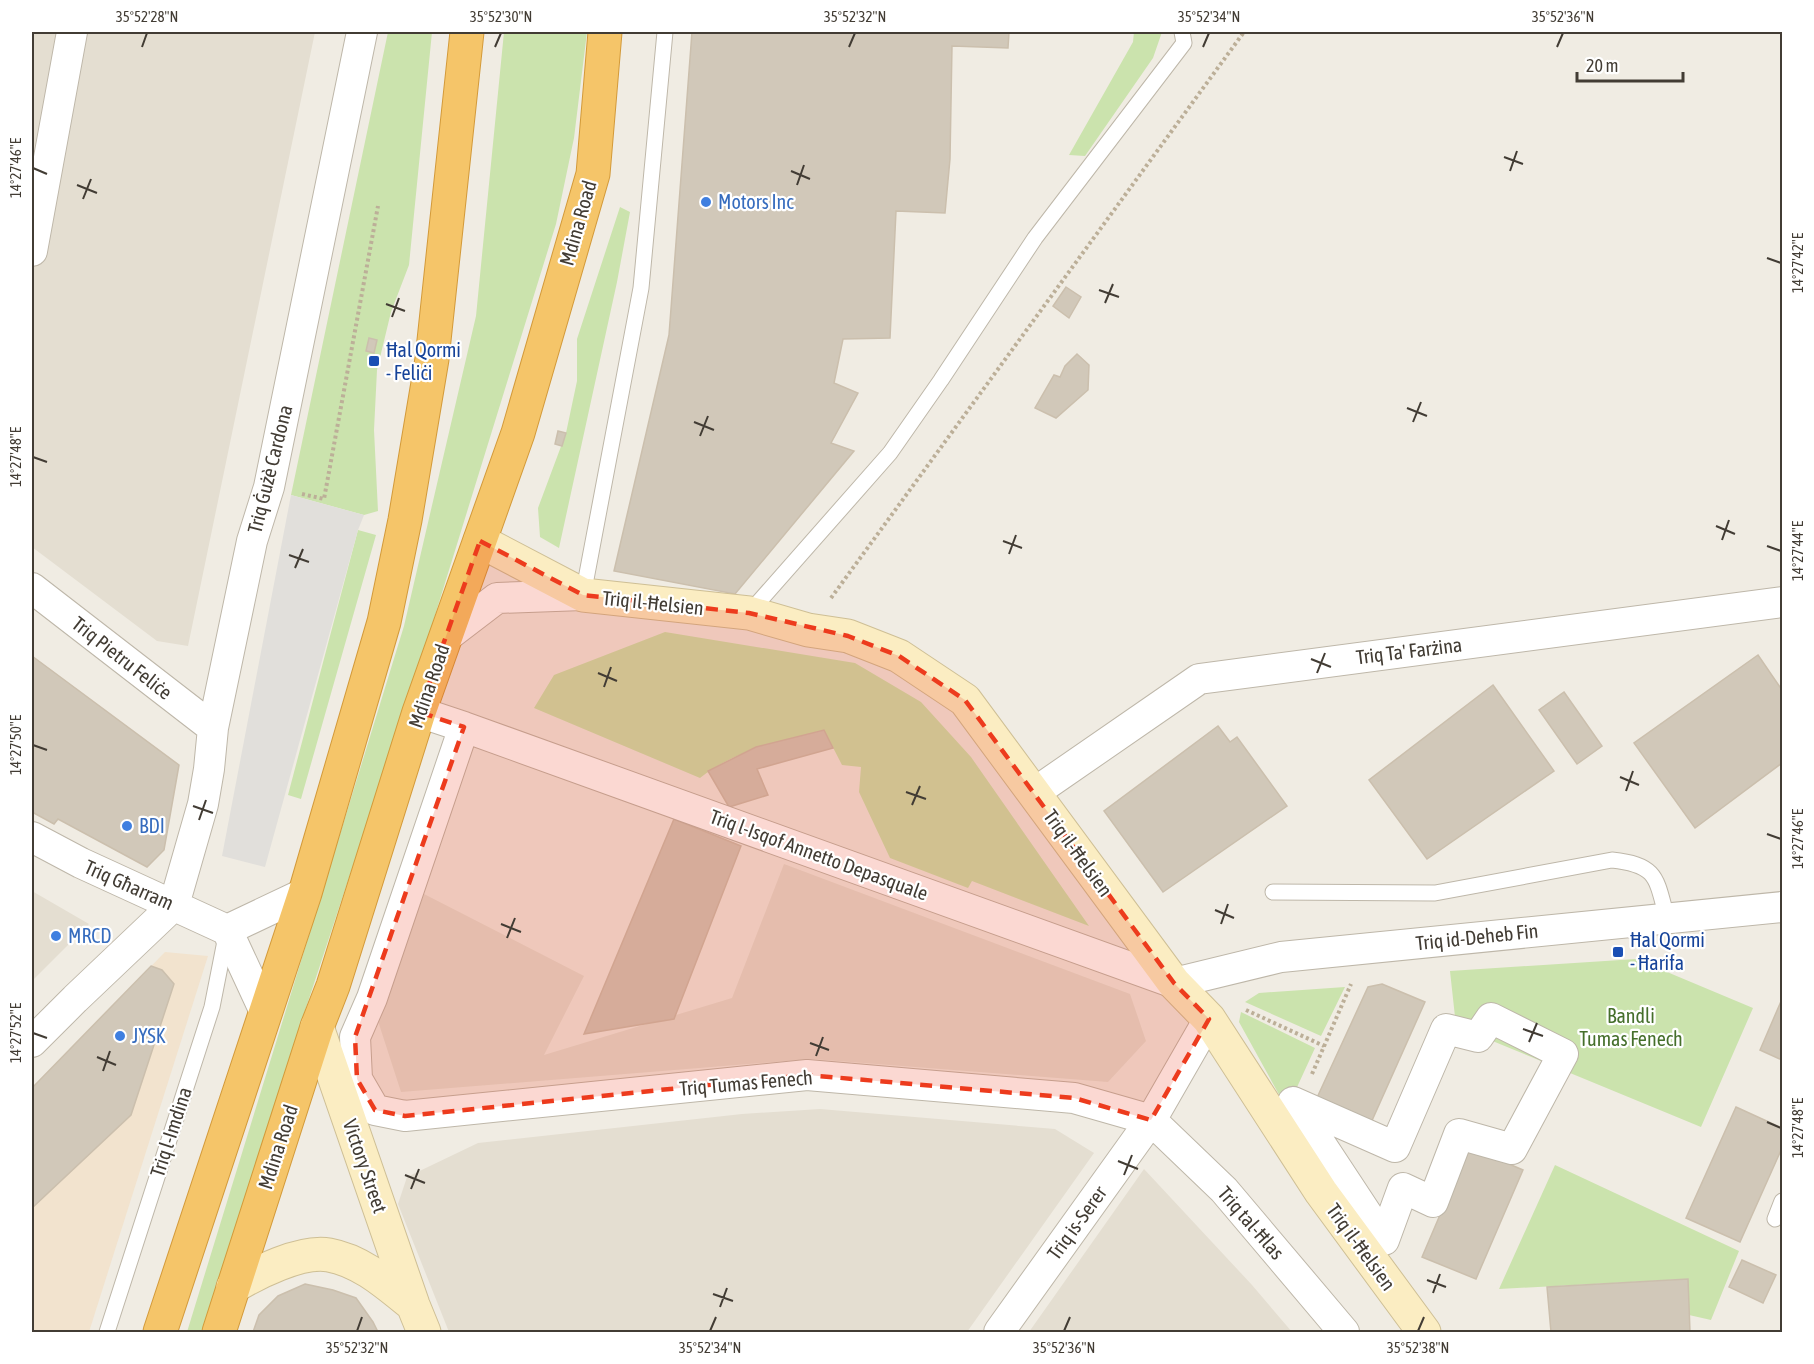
<svg xmlns="http://www.w3.org/2000/svg" width="1814" height="1364" font-family="'Asap Condensed',sans-serif">
	<style>
		.residential { fill: #e4ded1 }
		.commercial { fill: #f2e3ce }
		.green { fill: #cbe3ad }
		.parking { fill: #e1dfdb }
		.building { fill: #d1c8b9; stroke: #cbbfad; stroke-width: 1.5 }
		.lines { fill: none; stroke-linecap: round; stroke-linejoin: round }
		.lane-casing { stroke: #beb7a9; stroke-width: 17 }
		.street-casing { stroke: #beb7a9; stroke-width: 32 }
		.secondary-casing { stroke: #cebf95; stroke-width: 35 }
		.highway-casing { stroke: #d39a3a; stroke-width: 35 }
		.path { stroke: #bcaf98; stroke-width: 4; stroke-dasharray: 3 3; stroke-linecap: butt }
		.lane { stroke: #fff; stroke-width: 15 }
		.street { stroke: #fff; stroke-width: 30 }
		.secondary { stroke: #fbedc2; stroke-width: 33 }
		.highway { stroke: #f5c569; stroke-width: 33 }
		.marked { fill: #ed3b1d; fill-opacity: 0.2; stroke: #ed3b1d; stroke-width: 4.5; stroke-dasharray: 12 8; stroke-linejoin: round }
		.ticks { fill: none; stroke: #423c34; stroke-width: 2 }
		.shop-dot { fill: #3f7fe0; stroke: #fff; stroke-width: 2 }
		.transit-dot { fill: #1a4fb4; stroke: #fff; stroke-width: 2 }
		.labels { text-anchor: middle; stroke-width: 4.5; stroke-linejoin: round; paint-order: stroke }
		.shop-label { font-size: 20px; fill: #366cbe; stroke: #fff; text-anchor: start }
		.street-label { font-size: 20px; fill: #423c34; stroke: #fff }
		.transit-label { font-size: 20px; fill: #164399; stroke: #fff; text-anchor: start }
		.park-label { font-size: 20px; fill: #456f2b; stroke: #fff }
		.neatline { fill: none; stroke: #423c34; stroke-width: 2 }
		.ticks-label { font-size: 15px; text-anchor: middle; fill: #423c34 }
	</style>
	<rect width="100%" height="100%" fill="#f0ece3"/>
	<path class="residential" d="M32,32H315L188,646L157,641L32,547Z
		M784,864L1130,994L1146,1041L1108,1082L812,1059L401,1092L378,1021L424,894L584,976L544,1055L732,998Z
		M32,891L89,924L32,981Z
		M820,1109L1055,1129L1094,1153L967,1332H449L398,1204L407,1177L478,1143L742,1114Z
		M1144,1169L1252,1285L1292,1332H1029Z"/>
	<path class="commercial" d="M165,952L208,956L89,1332H32V1088Z"/>
	<path class="green" d="M388,32H432L409,265L391,312L377,370L374,430L378,511L364,515L291,495Z
		M504,32H587L574,138L556,224L428,638L298,1032L202,1332H187L404,626L476,316Z
		M1134,32H1162L1153,58L1085,156L1069,155L1133,42Z
		M620,207L630,212L617,282L559,548L540,537L538,508L566,433L577,381V339Z
		M358,530L376,535L301,799L288,795Z
		M665,632L855,663L921,702L971,757L1089,926L972,881L968,888L890,858L859,792L861,767L842,765L824,730C782,741 735,750 700,778L534,708L554,675Z
		M1636,959L1753,1008L1701,1127L1456,1026L1450,971Z
		M1345,987L1321,1036L1245,1002L1259,993Z
		M1241,1012L1315,1048L1287,1109L1239,1022Z
		M1555,1165L1739,1251L1711,1320L1689,1315L1687,1279L1499,1289Z"/>
	<path class="parking" d="M291,495L364,515L358,530L265,867L222,856Z"/>
	<path class="building" d="M692,32H1009L1008,48L952,46L950,159L945,213L896,211L890,338L843,339L834,383L858,393L831,443L854,451L735,594L614,571L669,335Z
		M1066,287L1081,297L1069,318L1053,306Z
		M369,338L377,340L374,353L366,351Z
		M1077,354L1089,365L1088,390L1056,418L1035,408L1054,375L1060,377L1065,366Z
		M558,431L566,433L562,446L555,444Z
		M1758,655L1782,690V763L1695,828L1634,743Z
		M32,656L179,765L164,850L147,867L58,819L54,824L32,812Z
		M1493,685L1554,771L1427,859L1369,780Z
		M1564,692L1602,746L1577,764L1539,710Z
		M1218,726L1230,742L1237,737L1287,806L1163,892L1104,811Z
		M824,730L833,748L757,769L768,795L729,807L708,771L756,747Z
		M674,819L741,846L674,1019L584,1034Z
		M151,966L162,970L174,984L131,1115L32,1208V1088Z
		M1382,984L1425,1002L1370,1125L1315,1102L1368,987Z
		M1782,999V1060L1760,1050Z
		M1736,1107L1782,1128V1148L1740,1242L1686,1218Z
		M1469,1147L1523,1170L1476,1279L1422,1257Z
		M1742,1260L1776,1275L1763,1303L1729,1287Z
		M1688,1279L1690,1332H1551L1547,1287Z
		M305,1284L333,1290L356,1298L373,1322L378,1332H253L259,1315L278,1296Z"/>
	<g class="lines">
		<defs>
			<path id="lane" d="M583,595L641,288L665,32
				M749,613L890,453L941,380L1035,238L1184,43L1182,32
				M1273,892L1435,893L1612,860C1658,865 1656,878 1667,918
				M1775,1219L1782,1201
				M107,1332L212,1007L226,936"/>
			<path id="street" d="M32,251L72,32
				M32,588L213,728
				M446,637L497,598L583,595
				M419,712L464,727L372,998L355,1037L357,1079L375,1110L405,1116L807,1075L1074,1098L1151,1120L1224,1190L1344,1332
				M464,727L1174,983L1281,957L1782,907
				M1034,793L1199,679L1782,602
				M32,837L81,863L227,930L265,1012
				M174,905L203,804L209,769L213,728L252,541L269,487L362,32
				M227,930L305,893
				M1491,1018L1563,1054L1512,1149L1459,1134L1433,1202L1403,1188L1384,1240L1293,1102L1395,1147L1446,1029L1478,1037Z
				M32,1042L75,999L174,905
				M999,1332L1151,1120L1209,1019"/>
			<path id="secondary" d="M480,541L583,595L749,613L808,630L848,636L899,656L965,700L1174,983L1209,1019L1321,1192L1424,1332
				M317,1027L413,1305L424,1332
				M233,1287C256,1273 301,1250 329,1255C362,1261 388,1285 413,1305"/>
			<path id="highway" d="M160,1332L305,893L384,622L405,520L432,359L467,32
				M219,1332L317,1027L333,986L419,712L518,433L593,174L605,32"/>
		</defs>
		<use href="#lane" class="lane-casing"/>
		<use href="#street" class="street-casing"/>
		<use href="#secondary" class="secondary-casing"/>
		<use href="#highway" class="highway-casing"/>
		<path class="path" d="M302,494L324,499L378,206
			M831,598L1244,32
			M1246,1010L1324,1046
			M1312,1074L1351,984"/>
		<use href="#lane" class="lane"/>
		<use href="#street" class="street"/>
		<use href="#secondary" class="secondary"/>
		<use href="#highway" class="highway"/>
	</g>
	<path class="marked" d="M480,541L583,595L749,613L848,636L899,656L965,700L1174,983L1209,1019L1151,1120L1074,1098L807,1075L405,1116L375,1110L357,1079L355,1037L464,727L419,712Z"/>
	<path class="ticks" d="M142,47L147,33M495,47L501,33M849,47L855,33M1203,47L1209,33M1557,47L1563,33M1504,157L1523,164M33,168L47,174M791,171L810,179M1510,171L1517,151M77,185L97,193M797,185L804,165M83,199L91,179M1767,258L1781,263M1099,290L1119,297M1105,303L1113,284M386,304L405,311M392,317L399,298M1407,408L1427,416M694,422L714,430M1413,422L1421,402M700,436L708,416M33,457L47,462M1716,526L1735,534M1722,540L1729,520M1003,541L1022,548M1767,546L1781,551M1009,554L1016,535M289,555L309,562M295,568L303,549M1311,659L1331,667M598,673L617,681M1317,673L1325,653M604,687L611,667M33,745L47,750M1620,777L1639,785M1626,791L1633,771M906,792L926,799M912,805L920,786M193,806L213,813M199,820L206,800M1767,834L1781,839M1215,910L1234,918M501,924L521,932M1221,924L1228,904M507,938L515,918M1523,1029L1543,1036M33,1033L47,1038M1529,1042L1537,1023M810,1043L829,1050M816,1056L823,1037M97,1057L116,1065M103,1071L110,1051M1767,1122L1781,1128M1118,1161L1138,1169M405,1175L425,1183M1124,1175L1132,1155M411,1189L419,1169M1427,1280L1446,1287M1433,1293L1440,1274M713,1294L733,1301M720,1307L727,1288M357,1331L362,1317M710,1331L716,1317M1064,1331L1070,1317M1418,1331L1424,1317"/>
	<g class="shop-dot">
		<circle cx="706" cy="202" r="6"/>
		<circle cx="127" cy="826" r="6"/>
		<circle cx="56" cy="936" r="6"/>
		<circle cx="120" cy="1036" r="6"/>
	</g>
	<g class="transit-dot">
		<rect x="368" y="355" width="12" height="12" rx="3"/>
		<rect x="1612" y="946" width="12" height="12" rx="3"/>
	</g>
	<g class="labels">
		<g class="shop-label">
			<text x="718" y="209">Motors Inc</text>
			<text x="139" y="833">BDI</text>
			<text x="68" y="943">MRCD</text>
			<text x="132" y="1043">JYSK</text>
		</g>
		<g class="street-label">
			<text transform="translate(578 223) rotate(-74)" y="7">Mdina Road</text>
			<text transform="translate(270 469) rotate(-76)" y="7">Triq Ġużè Cardona</text>
			<text transform="translate(653 603) rotate(6)" y="7">Triq il-Ħelsien</text>
			<text transform="translate(1409 651) rotate(-7)" y="7">Triq Ta' Farżina</text>
			<text transform="translate(122 658) rotate(38)" y="7">Triq Pietru Feliċe</text>
			<text transform="translate(429 686) rotate(-71)" y="7">Mdina Road</text>
			<text transform="translate(1078 853) rotate(54)" y="7">Triq il-Ħelsien</text>
			<text transform="translate(819 855) rotate(20)" y="7">Triq l-Isqof Annetto Depasquale</text>
			<text transform="translate(129 885) rotate(24)" y="7">Triq Għarram</text>
			<text transform="translate(1477 937) rotate(-6)" y="7">Triq id-Deheb Fin</text>
			<text transform="translate(746 1083) rotate(-5)" y="7">Triq Tumas Fenech</text>
			<text transform="translate(171 1132) rotate(-72)" y="7">Triq l-Imdina</text>
			<text transform="translate(278 1147) rotate(-72)" y="7">Mdina Road</text>
			<text transform="translate(365 1166) rotate(71)" y="7">Victory Street</text>
			<text transform="translate(1077 1223) rotate(-54)" y="7">Triq is-Serer</text>
			<text transform="translate(1251 1223) rotate(49)" y="7">Triq tal-Ħlas</text>
			<text transform="translate(1361 1247) rotate(54)" y="7">Triq il-Ħelsien</text>
		</g>
		<g class="transit-label">
			<text x="386" y="357">Ħal Qormi<tspan x="386" dy="23">- Feliċi</tspan></text>
			<text x="1630" y="947">Ħal Qormi<tspan x="1630" dy="23">- Ħarifa</tspan></text>
		</g>
		<g class="park-label">
			<text x="1631" y="1023">Bandli<tspan x="1631" dy="23">Tumas Fenech</tspan></text>
		</g>
	</g>
	<rect width="1814" height="1364" fill="none" stroke="#ffffff" stroke-width="66"/>
	<path d="M1577 72v9h106v-9" fill="none" stroke="#423c34" stroke-width="3"/>
	<text x="1586" y="72" font-size="18" fill="#423c34" stroke="#ffffff" stroke-width="4.5" paint-order="stroke">20 m</text>
	<rect x="33" y="33" width="1748" height="1298" class="neatline"/>
	<g class="ticks-label">
		<text x="147" y="22">35°52'28"N</text>
		<text x="501" y="22">35°52'30"N</text>
		<text x="855" y="22">35°52'32"N</text>
		<text x="1209" y="22">35°52'34"N</text>
		<text x="1563" y="22">35°52'36"N</text>
		<text transform="translate(16 168) rotate(-90)" y="5">14°27'46"E</text>
		<text transform="translate(1798 263) rotate(-90)" y="5">14°27'42"E</text>
		<text transform="translate(16 457) rotate(-90)" y="5">14°27'48"E</text>
		<text transform="translate(1798 551) rotate(-90)" y="5">14°27'44"E</text>
		<text transform="translate(16 745) rotate(-90)" y="5">14°27'50"E</text>
		<text transform="translate(1798 839) rotate(-90)" y="5">14°27'46"E</text>
		<text transform="translate(16 1033) rotate(-90)" y="5">14°27'52"E</text>
		<text transform="translate(1798 1128) rotate(-90)" y="5">14°27'48"E</text>
		<text x="357" y="1353">35°52'32"N</text>
		<text x="710" y="1353">35°52'34"N</text>
		<text x="1064" y="1353">35°52'36"N</text>
		<text x="1418" y="1353">35°52'38"N</text>
	</g>
</svg>
